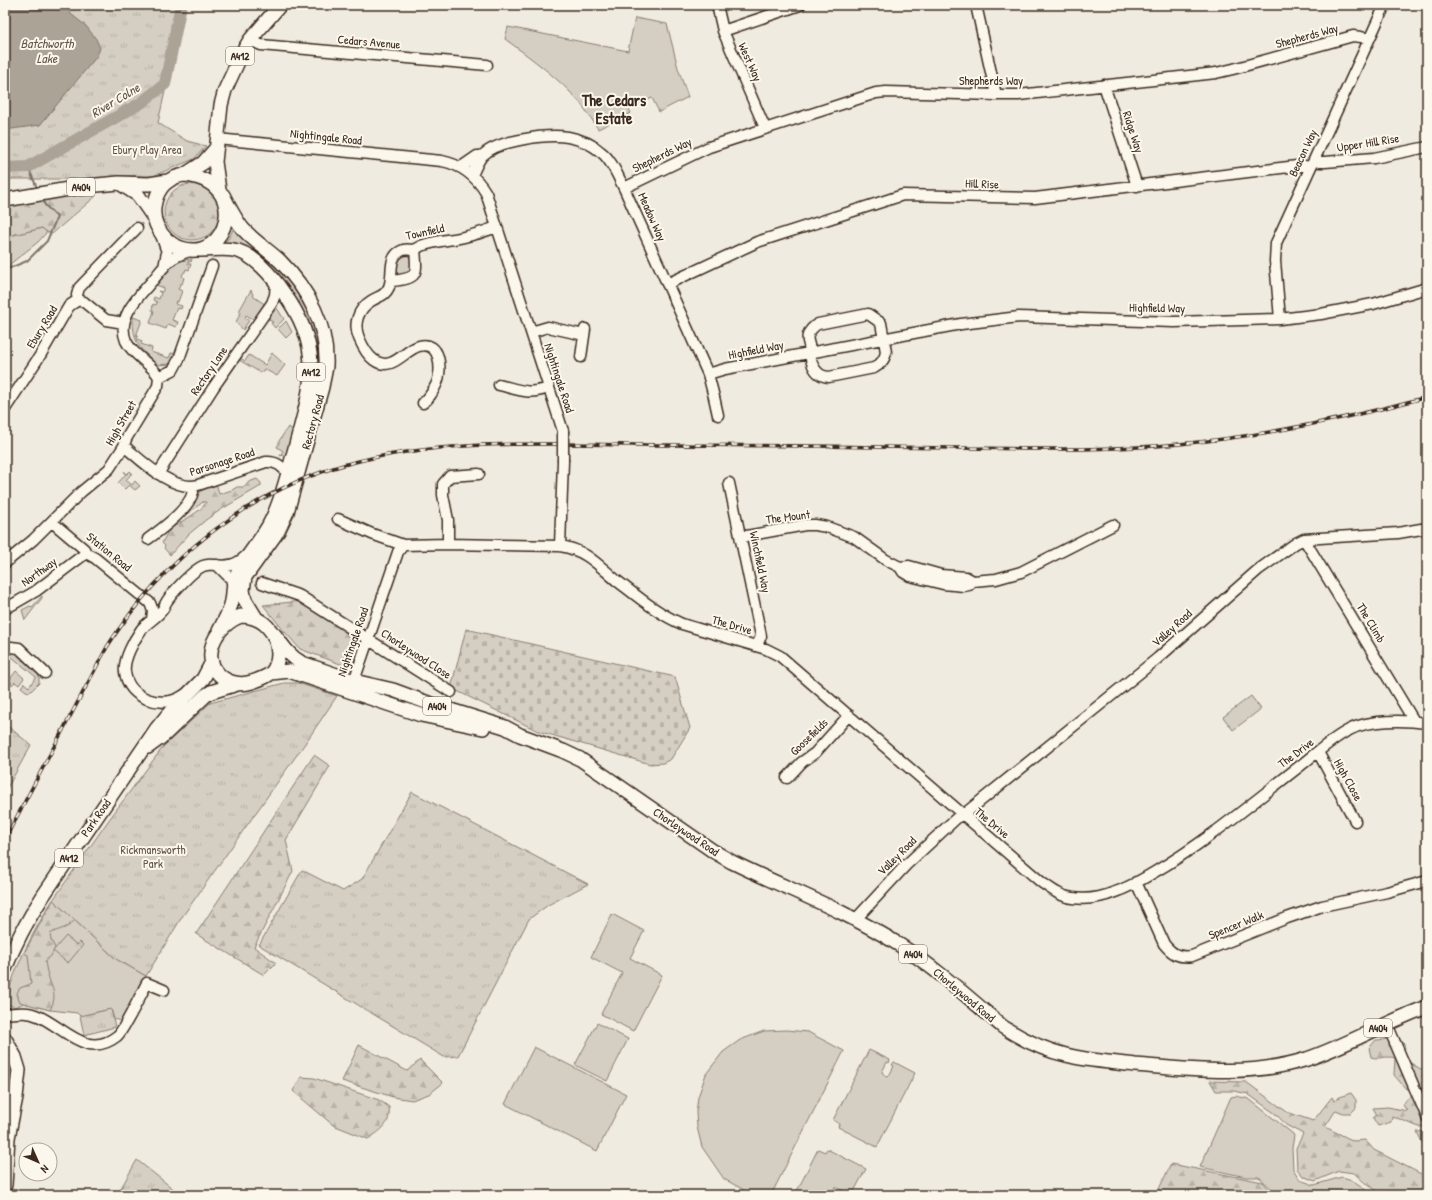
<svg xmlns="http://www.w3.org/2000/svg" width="1432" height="1200" font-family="'Patrick Hand',sans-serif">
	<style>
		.green { fill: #d5cec3; stroke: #887c70 }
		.forest { fill: url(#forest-firs); stroke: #887c70 }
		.cemetery { fill: url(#cemetery-stones); stroke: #887c70 }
		.park { fill: url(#park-tufts); stroke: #887c70 }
		.water { fill: #aca397; stroke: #7f7367 }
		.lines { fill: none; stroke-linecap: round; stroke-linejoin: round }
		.stream { stroke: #7f7367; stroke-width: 2 }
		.river { stroke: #aca397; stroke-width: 12 }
		.minor-casing { stroke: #3b2a1e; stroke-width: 13 }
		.major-casing { stroke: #3b2a1e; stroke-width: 16 }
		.minor { stroke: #fbf7ec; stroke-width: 10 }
		.major { stroke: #fbf7ec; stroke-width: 13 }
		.rail-casing { stroke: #3b2a1e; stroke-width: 3.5 }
		.rail { stroke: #fbf7ec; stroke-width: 2; stroke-dasharray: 6; stroke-linecap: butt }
		.minor-bridge-casing { stroke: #3b2a1e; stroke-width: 13; stroke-linecap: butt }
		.minor-bridge { stroke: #fbf7ec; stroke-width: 10 }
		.labels { text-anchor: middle; stroke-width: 4; stroke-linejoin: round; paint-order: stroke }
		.shield { fill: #fbf7ec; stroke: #75685c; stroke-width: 1 }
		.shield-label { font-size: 11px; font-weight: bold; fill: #3b2a1e }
		.street-label { font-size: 12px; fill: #3b2a1e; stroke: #fbf7ec }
		.park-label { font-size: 12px; fill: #625347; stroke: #fbf7ec }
		.water-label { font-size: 13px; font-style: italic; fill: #635448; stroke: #fbf7ec }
		.district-label { font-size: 16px; font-weight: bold; fill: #3b2a1e; stroke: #fbf7ec }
	</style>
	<defs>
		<pattern id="forest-firs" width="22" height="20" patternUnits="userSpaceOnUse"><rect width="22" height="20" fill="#d5cec3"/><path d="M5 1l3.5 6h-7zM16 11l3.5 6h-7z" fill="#b8b1a7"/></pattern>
		<pattern id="cemetery-stones" width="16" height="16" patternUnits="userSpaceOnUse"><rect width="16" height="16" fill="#d5cec3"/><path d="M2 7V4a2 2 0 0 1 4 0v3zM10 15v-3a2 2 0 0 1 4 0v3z" fill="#b8b1a7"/></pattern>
		<pattern id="park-tufts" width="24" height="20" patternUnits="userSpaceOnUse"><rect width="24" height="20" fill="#d5cec3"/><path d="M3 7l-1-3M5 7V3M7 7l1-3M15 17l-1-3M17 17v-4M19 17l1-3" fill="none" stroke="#b8b1a7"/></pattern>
	</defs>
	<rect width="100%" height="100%" fill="#f0ebe0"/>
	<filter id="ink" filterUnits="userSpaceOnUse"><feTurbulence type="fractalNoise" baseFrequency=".025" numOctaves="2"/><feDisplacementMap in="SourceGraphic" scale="8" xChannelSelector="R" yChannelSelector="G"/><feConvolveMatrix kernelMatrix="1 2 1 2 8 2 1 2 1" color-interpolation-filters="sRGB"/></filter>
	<g filter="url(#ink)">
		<path class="green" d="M635,18L667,24L678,68L688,97L659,112L652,98L629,109L631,113L598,129C593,121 587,112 581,104C559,78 532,59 505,39L508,27L628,51Z
			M236,223L266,255H260L220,247L229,238Z
			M42,228L47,232L38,242L5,268V237Z
			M406,254L411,259L412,269L409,273L401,277C390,271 396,257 406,254Z
			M192,259L191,262L188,261V264H191L189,270L186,269L185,272H184L182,276L184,278L182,284H180L178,289L182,291L178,302L176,301L175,304L182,306L181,309L177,308L172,320L178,322L176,327L168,324L166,329L150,323L154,311L152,310L153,306H152L153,304L156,305L157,302L153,300L154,297L159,299L161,293L158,291L162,292L164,288L156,285C168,272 173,260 192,259Z
			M277,262L308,301L323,358L319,385L317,377L315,358L263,263Z
			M251,290L254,297L266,305L255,320L246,315L245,318L249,320L243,330L236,322L241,312L239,311Z
			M275,305L284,319L275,328L271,323L273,322L265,317Z
			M133,317L142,320L136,336L138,337L137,339L142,341L141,344L152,348L151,352L169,358L171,353L176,354L171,364L157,365C139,346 133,345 133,317Z
			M286,321L292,332L286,338L278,329Z
			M272,353L285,365L277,376L264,369L261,373L239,360L240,358L245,361L249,355L265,365Z
			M288,427L293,430L286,454L280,456L283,451L277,447L279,443V441Z
			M124,471L127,474L130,471L132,473L126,480L132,485L135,481L140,486L135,490L129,485L125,489L118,483L126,474Z
			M42,596V598L25,620L22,610L30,606L32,607Z
			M10,652L16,653L20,655L26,662L39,674V683L30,692L26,691L21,687L24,683L29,687L36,677L12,657L5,665V657Z
			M16,671L24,678L19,685L15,682L12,685L10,679Z
			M1251,696L1261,709L1233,730L1223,717Z
			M53,900L116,959L146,976L120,1021L114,1019L111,1009L80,1016L77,1013L50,1010L24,1003L15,1007L7,1004C5,985 40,918 53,900Z
			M612,914L644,931L630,958L662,975L633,1031L601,1014L622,973L591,957Z
			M597,1023L628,1039L607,1081L575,1065Z
			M786,1030L808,1032L844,1051L771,1195H753L724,1179L702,1147L697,1127L696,1113L698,1097L706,1074L723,1052L740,1040L764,1031Z
			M534,1047L626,1094L597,1151L505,1104Z
			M869,1050L890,1060L889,1063L887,1062L882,1072L886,1077L889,1076L894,1066L892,1065L894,1062L915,1073L877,1147L838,1127L839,1124L833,1120Z
			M1236,1096L1249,1099L1293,1134L1294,1136L1292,1148L1293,1169L1300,1180L1314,1185L1342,1177L1349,1179L1373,1195H1276L1274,1191L1259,1177H1246L1200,1167L1231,1097Z
			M818,1149L825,1152L827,1149L866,1169L852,1195H848V1193L835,1187L831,1195H795Z"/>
		<path class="forest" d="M164 212a28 28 0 1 1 56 0a28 28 0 1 1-56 0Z
			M93,190L96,196L52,234L47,232L42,228L5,237V207Z
			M257,479L261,483V486L222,509L207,519L189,534L170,555L164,548L165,546L162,543C164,539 167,533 170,529C178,523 203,511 206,502H203L187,514V510L196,493L214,485L217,486L219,494L232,490L237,487H243L249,482Z
			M302,601L353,631L361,641L351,668L300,649L285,632L263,605Z
			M314,755L330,766L286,840L293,871L254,947L276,963L264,975L196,934Z
			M53,900L75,920C67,930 59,928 50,934L51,940L55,948L51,956L45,961C46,966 46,970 48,975C52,990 58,994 50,1010L23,1003L19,1001L17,993L20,988L31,984L28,955L24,953Z
			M1391,1039L1397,1043L1401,1041L1403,1042L1405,1048L1403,1053L1406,1060L1427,1073V1097L1419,1095L1413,1088L1406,1089L1394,1075L1395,1058C1385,1055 1380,1060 1371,1057L1369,1048L1376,1040Z
			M359,1045L407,1071L420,1060L443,1083L429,1094L412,1100L393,1097L342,1081Z
			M301,1077L314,1078L379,1100L389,1107C391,1124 382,1130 368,1139L333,1125L293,1091Z
			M1210,1081L1246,1082L1287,1112L1313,1121L1332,1097L1334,1100L1342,1096L1351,1093L1356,1100V1108L1351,1113H1343L1336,1110L1325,1127L1354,1141L1365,1140L1374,1150L1427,1177V1195H1384L1365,1183L1354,1173L1339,1171L1315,1181L1303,1176L1297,1169L1296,1148L1303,1134L1286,1125L1277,1115L1248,1094L1234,1091H1216Z
			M1413,1096L1427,1115V1126L1419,1127L1392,1116L1391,1122L1378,1126L1373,1118L1377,1115L1373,1108L1388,1107L1407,1111L1403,1105L1407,1099Z
			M1427,1131V1149L1425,1148L1417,1132Z
			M1171,1164L1263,1182L1274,1195H1156Z"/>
		<path class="cemetery" d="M466,629L675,677L690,728L671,759L663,763L650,764L538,731L451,688Z"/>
		<path class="park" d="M5,5H184L158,123L187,141L206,146L194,159L153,176H120L90,179H5Z
			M284,683H298L337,696L306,742L182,917L146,976L116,959L53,900L108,821L163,747L210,703Z
			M5,724L31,745L5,792Z
			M412,792L588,884L548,905L529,919L458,1056L444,1057L259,945L302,870L343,891L362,879Z
			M66,936L77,945L80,942L83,945L68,963L53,951Z
			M111,1009L115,1027L84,1035L80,1016Z
			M137,1160L181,1195H117Z"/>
		<path class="water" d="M5,5H63L72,15L86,26L96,39L100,48L97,56L40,125L5,130Z"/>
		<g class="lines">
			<path class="stream" d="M28,167L38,190
				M5,270L27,261L47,241L57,217L45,205L42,198"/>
			<path class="river" d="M5,168L28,167L141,103L165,84L181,5"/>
			<defs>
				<path id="minor" d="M717,5L723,31L765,128
					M976,5L996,95
					M723,31L800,5
					M250,40L261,45L487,65
					M1104,85L1137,186
					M217,139L442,161C462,165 476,176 486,193L563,431
					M1314,160L1320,162H1325L1374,158L1427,147
					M461,167L477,156H482
					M472,175C475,169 478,161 482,156C497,140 547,134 568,137C579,139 592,144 601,152C612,160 618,177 624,188L708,374L714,397L718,415
					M624,188L709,147L876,93L886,92L996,95H1019L1216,73L1233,69L1353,36L1361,37L1369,39
					M161,235L167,252L164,267
					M392,281C419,278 417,275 415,249
					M667,284L757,242L903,195L1035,198L1297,166H1305L1310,168
					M78,300L84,302L106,320L124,323
					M868,314L881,323L886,352C885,359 880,365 874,368L829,377C812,376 810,358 809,345C808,342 807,338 808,335C809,331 814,326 818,324Z
					M1280,319L1275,261L1276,243L1385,5
					M531,332L548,327L584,335
					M581,357L585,329
					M708,374L725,369L961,324L1019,317L1174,322L1280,319L1321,314L1373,304L1427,288
					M159,377C151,363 133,356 126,341C116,317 139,296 153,280C159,273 164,265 172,259C177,255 185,253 191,250
					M159,377L173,370L179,359L212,266
					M499,385C520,390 528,395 549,388
					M423,403C430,398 433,391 437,383C442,370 441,340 419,346C404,350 392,373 374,360C367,355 362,345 359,338C353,324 358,309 371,301C379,296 385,296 389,287C394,275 387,258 401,251C406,248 411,251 416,249C418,248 421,245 424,245C438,240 454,240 468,236C478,234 488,230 497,227
					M5,409L41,354L69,306L78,300L77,295L79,288L137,228
					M124,446C142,461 173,492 198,485L266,462C276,461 281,466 288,473
					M158,474L213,388L272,303L275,295L276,282
					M729,483L760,631L761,636L757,646
					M338,519L372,534L403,545
					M52,522L84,549L86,553L95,558L150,603L153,611L152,619
					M741,537L805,525H815L827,527L854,537L886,560L900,567L903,572L910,576L943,584L964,586L969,585L973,581L996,579L1021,572L1113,525
					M148,539C162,529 189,509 193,492L190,487
					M1304,539L1414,721
					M448,544V520L443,495V484L450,476L479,474
					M560,546L563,461
					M5,563L33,540L81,492L109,469L124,446L126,439L158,386L159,377
					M217,565L231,579L233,586
					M900,567L909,566L941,575L966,577L973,581
					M262,583L300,596L451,692
					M5,609L36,591L86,553
					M5,649L11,647L19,648L45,673
					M352,687L398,552L403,545L448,544L560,546C586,550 597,564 616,580C637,596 658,614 682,624L766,649L780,656L1041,882C1051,889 1061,897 1073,898C1087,900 1103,897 1115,892C1128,888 1141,880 1153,873C1205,843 1252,803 1300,766C1315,754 1333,738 1349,730C1369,719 1405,720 1427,723
					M184,695C163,710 128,699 125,672C123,660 134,640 141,630C147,622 157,618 163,609C164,607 165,604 167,601C173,592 193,570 203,566C208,564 211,565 215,565C228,567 236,565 246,556
					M1318,752L1355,821
					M787,778L802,762L815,753L849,715
					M963,815L1158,658L1258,570L1296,543L1304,539L1398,533L1427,528
					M1136,882L1164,944C1172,954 1179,958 1192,956L1287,918L1322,906L1387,892L1427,881
					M855,920L906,865L961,814
					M5,1014C16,1013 27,1011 38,1016C64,1027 87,1060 117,1036C123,1032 142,992 147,983L164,990
					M1387,1024L1427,1117"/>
				<path id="major" d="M184,175C252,181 228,264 181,248C170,245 162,236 157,226C150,211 155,189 170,180C174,177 179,176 184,175Z
					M184,175L203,163L217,147
					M121,184L138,195L154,218
					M219,190L215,162L221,105L225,90L242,53L250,40L280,5
					M223,195C229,207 235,219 243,229C254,241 268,250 280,261C308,289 328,326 326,366C325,373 323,381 322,387L287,512L278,531L245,577L243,590L245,600L256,618
					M5,200L86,186L119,183L149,184L168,181
					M200,250C210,250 225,248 233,250C252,252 273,277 283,292C326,350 311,388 294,452C287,475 282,500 271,521C262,540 246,555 237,574C232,583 234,591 232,601C230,611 224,621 219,631
					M241,616C263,616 277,632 278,653C278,660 277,667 271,673C267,677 258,680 252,682C242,685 232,684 223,678C197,658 217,624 241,616Z
					M275,635C283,646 290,657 302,663L354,681L393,690L431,704L505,727L520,735L563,751L580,759L713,851L732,862C787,889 847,911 898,944C936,968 969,998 1003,1027C1022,1039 1044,1050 1066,1055C1089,1061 1112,1062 1135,1065C1194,1070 1250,1077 1307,1059C1348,1045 1386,1022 1427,1007
					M271,673L289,671L421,715L483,728
					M148,747L163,736L206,695L211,692L237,684
					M5,969C15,943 28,919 43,896L157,728L170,712L203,679L212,662
					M5,1039L15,1057L19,1070L16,1097L8,1138L5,1185"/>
			</defs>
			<use href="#minor" class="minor-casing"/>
			<use href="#major" class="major-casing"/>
			<use href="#minor" class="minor"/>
			<use href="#major" class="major"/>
			<defs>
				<path id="rail" d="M5,839L107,647C162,560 247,492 347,464C448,437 558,445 661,445C761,445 862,447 962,448C1035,449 1107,451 1179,444C1263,436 1346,419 1427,397"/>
			</defs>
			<use href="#rail" class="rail-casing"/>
			<use href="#rail" class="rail"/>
			<defs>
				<path id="minor-bridge" d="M563,431V461"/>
			</defs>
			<use href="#minor-bridge" class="minor-bridge-casing"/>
			<use href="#minor-bridge" class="minor-bridge"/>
		</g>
	</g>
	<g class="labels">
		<g class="shield">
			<rect x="226" y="47" width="28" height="18" rx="3"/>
			<rect x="67" y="178" width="28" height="18" rx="3"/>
			<rect x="297" y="363" width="28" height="18" rx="3"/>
			<rect x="423" y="697" width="28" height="18" rx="3"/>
			<rect x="55" y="849" width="28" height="18" rx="3"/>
			<rect x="899" y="945" width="28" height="18" rx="3"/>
			<rect x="1364" y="1019" width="28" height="18" rx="3"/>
		</g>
		<g class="shield-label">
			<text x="240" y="60">A412</text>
			<text x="81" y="191">A404</text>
			<text x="311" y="376">A412</text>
			<text x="437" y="710">A404</text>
			<text x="69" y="862">A412</text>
			<text x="913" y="958">A404</text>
			<text x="1378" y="1032">A404</text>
		</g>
		<g class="street-label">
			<text transform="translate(1307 36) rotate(-15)" y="4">Shepherds Way</text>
			<text transform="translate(369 42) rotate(5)" y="4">Cedars Avenue</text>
			<text transform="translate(750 62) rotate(66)" y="4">West Way</text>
			<text x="991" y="85">Shepherds Way</text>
			<text transform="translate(1133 132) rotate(72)" y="4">Ridge Way</text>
			<text transform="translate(326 137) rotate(6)" y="4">Nightingale Road</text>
			<text transform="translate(1368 143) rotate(-9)" y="4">Upper Hill Rise</text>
			<text transform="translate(1303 153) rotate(-65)" y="4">Beacon Way</text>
			<text transform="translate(662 155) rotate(-26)" y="4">Shepherds Way</text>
			<text transform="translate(982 184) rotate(2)" y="4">Hill Rise</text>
			<text transform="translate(652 217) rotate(66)" y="4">Meadow Way</text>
			<text transform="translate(425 232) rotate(-12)" y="4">Townfield</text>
			<text transform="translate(1157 308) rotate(1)" y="4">Highfield Way</text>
			<text transform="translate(42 327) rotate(-59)" y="4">Ebury Road</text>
			<text transform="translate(756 350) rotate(-11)" y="4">Highfield Way</text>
			<text transform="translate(209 371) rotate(-56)" y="4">Rectory Lane</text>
			<text transform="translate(559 378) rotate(72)" y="4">Nightingale Road</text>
			<text transform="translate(313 422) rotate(-75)" y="4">Rectory Road</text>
			<text transform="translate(121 423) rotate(-60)" y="4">High Street</text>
			<text transform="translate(222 462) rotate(-18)" y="4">Parsonage Road</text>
			<text transform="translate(788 517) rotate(-7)" y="4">The Mount</text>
			<text transform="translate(109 552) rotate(39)" y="4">Station Road</text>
			<text transform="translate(760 562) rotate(78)" y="4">Winchfield Way</text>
			<text transform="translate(39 572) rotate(-36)" y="4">Northway</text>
			<text transform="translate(1371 623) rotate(59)" y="4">The Climb</text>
			<text transform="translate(732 625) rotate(16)" y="4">The Drive</text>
			<text transform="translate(1172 628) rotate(-42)" y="4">Valley Road</text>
			<text transform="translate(353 642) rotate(-71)" y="4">Nightingale Road</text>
			<text transform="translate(416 654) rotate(33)" y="4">Chorleywood Close</text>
			<text transform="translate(809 737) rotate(-44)" y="4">Goosefields</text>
			<text transform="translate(1296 753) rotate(-37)" y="4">The Drive</text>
			<text transform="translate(1348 780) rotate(61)" y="4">High Close</text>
			<text transform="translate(96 818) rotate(-55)" y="4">Park Road</text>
			<text transform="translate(992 823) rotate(40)" y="4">The Drive</text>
			<text transform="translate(686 832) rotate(34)" y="4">Chorleywood Road</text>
			<text transform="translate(897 856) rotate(-45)" y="4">Valley Road</text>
			<text transform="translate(1236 925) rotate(-22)" y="4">Spencer Walk</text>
			<text transform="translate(964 995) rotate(40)" y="4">Chorleywood Road</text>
		</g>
		<g class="park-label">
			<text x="147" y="154">Ebury Play Area</text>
			<text x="153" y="854">Rickmansworth<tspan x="153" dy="14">Park</tspan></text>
		</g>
		<g class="water-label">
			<text x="47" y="48">Batchworth<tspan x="47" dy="15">Lake</tspan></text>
			<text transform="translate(115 100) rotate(-31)" y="5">River Colne</text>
		</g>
		<g class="district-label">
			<text x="614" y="106">The Cedars<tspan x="614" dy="18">Estate</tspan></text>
		</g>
	</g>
	<rect width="1432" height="1200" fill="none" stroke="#fbf7ec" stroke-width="20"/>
	<rect x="10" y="10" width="1412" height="1180" fill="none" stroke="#3b2a1e" stroke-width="1.5" filter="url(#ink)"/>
	<g transform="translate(38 1162) rotate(135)"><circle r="19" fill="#fbf7ec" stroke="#aea59a"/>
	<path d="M0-3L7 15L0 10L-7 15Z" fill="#3b2a1e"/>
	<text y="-6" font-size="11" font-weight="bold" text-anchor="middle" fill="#3b2a1e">N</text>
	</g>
</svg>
